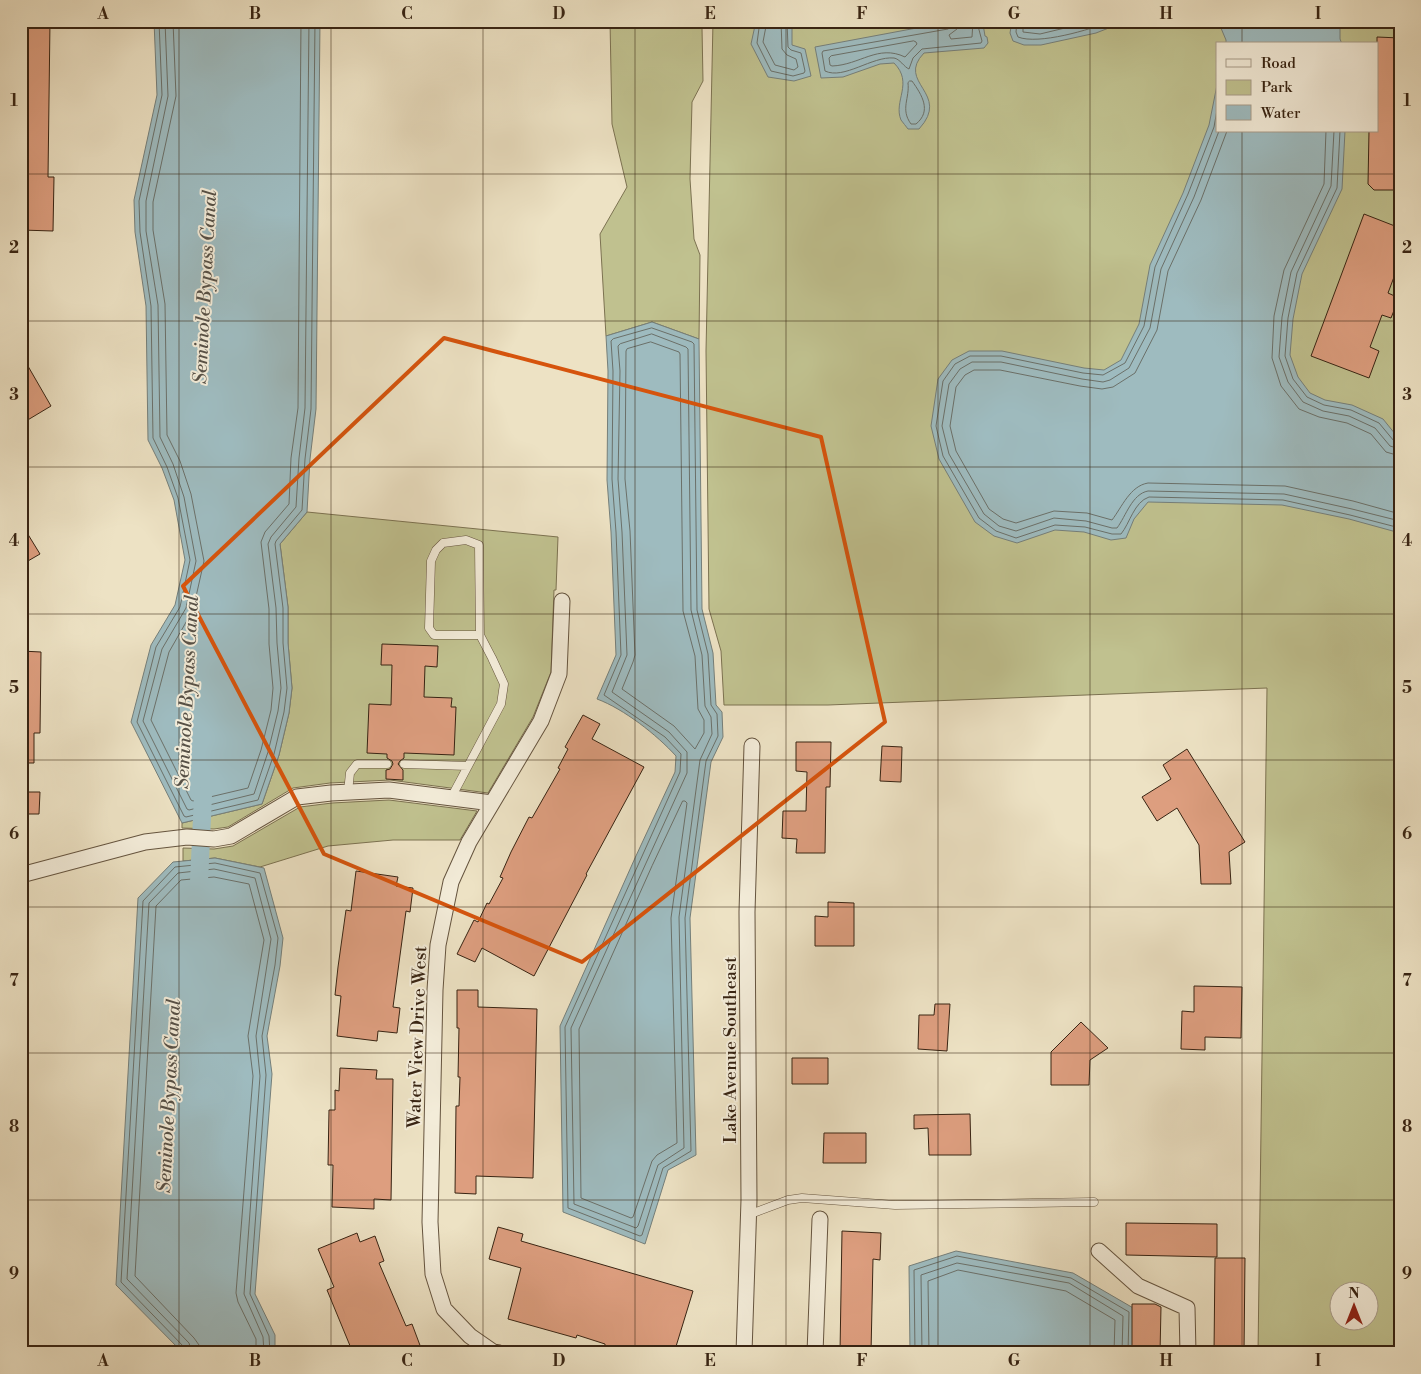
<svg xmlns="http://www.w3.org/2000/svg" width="1421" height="1374" font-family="'Libre Bodoni',serif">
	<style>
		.green { fill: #c0c18f; stroke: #7c7251; fill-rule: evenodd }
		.water { fill: #9ebbbf; stroke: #757f7a }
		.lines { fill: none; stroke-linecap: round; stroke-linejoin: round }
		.shore { stroke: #6b7069; stroke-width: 1 }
		.canal { stroke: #9ebbbf; stroke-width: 18 }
		.building { fill: #dd9e7f; stroke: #382413 }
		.lane-casing { stroke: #65543f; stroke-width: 9 }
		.street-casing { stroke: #65543f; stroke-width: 17 }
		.lane { stroke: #f3ecd9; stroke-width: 8 }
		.street { stroke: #f3ecd9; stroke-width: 15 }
		.marked { fill: none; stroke: #d6540d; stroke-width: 4; stroke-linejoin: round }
		.grid { fill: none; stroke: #382413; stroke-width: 1; stroke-opacity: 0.55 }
		.labels { text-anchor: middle; stroke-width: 4; stroke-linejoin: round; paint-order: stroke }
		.street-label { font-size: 18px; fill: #382413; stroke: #f3ecd9 }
		.water-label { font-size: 19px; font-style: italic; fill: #575147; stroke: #f3ecd9 }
		.neatline { fill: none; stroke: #382413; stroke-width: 2 }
		.grid-label { font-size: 16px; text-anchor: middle; font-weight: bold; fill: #382413 }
	</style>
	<rect width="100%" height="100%" fill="#ede2c4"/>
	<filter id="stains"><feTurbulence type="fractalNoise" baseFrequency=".004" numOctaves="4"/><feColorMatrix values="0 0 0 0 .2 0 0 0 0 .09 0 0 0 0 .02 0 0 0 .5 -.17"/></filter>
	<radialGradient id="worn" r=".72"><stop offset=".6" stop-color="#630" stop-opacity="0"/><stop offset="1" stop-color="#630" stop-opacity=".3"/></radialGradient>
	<path class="green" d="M610,21H696L702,28L703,81L692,102L690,179L694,239L700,255L699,339L652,322L606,336L600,234L627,187L612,124Z
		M713,21H1400V1353H1258L1267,688L828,705H724L721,651L709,609L706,351ZM1217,44H1377V131H1217ZM1338,1292H1368V1322H1338Z
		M307,512L558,537L556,590H554L551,672L533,717L488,793L390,780L330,783L293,788L228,827L214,829L182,828V823L262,804L279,755L289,713L292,688L288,643V607L280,544Z
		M389,800L477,811L460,840H393L328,846L260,867L215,858L183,861V848L214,849L233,846L300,807L332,803Z"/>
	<path class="water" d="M154,21H320L316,409L310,459L307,512L280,544L288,607V643L292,688L289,713L279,755L262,804L182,823L131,722L151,645L175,605L185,560L174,500L162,468L148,440L146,306L135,232L134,200L157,95Z
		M756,21H792V45L805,49L811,76L794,81L768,77L751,44Z
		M954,21H985L986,24H983L985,36L987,37L988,43L984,48L924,53C895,83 952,93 919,129H908C906,126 903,123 901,120C893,101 914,83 894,63L880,64L843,77L821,78L815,47Z
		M1012,21H1134L1119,24L1096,33L1041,45H1024L1013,41L1010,33Z
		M1218,21H1340V39L1342,44H1226V40Z
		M1217,85V131H1345L1342,189L1302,274L1293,319L1290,355L1298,377L1310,393L1325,400L1352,405L1383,419L1400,440V533L1349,519L1282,505L1148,502L1134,519L1126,538L1111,540L1084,532L1055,530L1017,543L994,536L975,522L939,459L931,426L938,379L952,360L969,351H1002L1084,368L1104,370L1121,360L1139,324L1150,265L1183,193L1209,125Z
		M652,322L699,339L702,609L713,653L716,705L722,712L723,737L711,762L690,918L696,1155L668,1170L645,1244L563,1212L560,1026L635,858L675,772L676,756C657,735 624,709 597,699L616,655L611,532L607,480L608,371L606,336Z
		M215,858L264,868L283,938L280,966L267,1036L272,1074L255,1294L275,1335V1353H183L116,1285L138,898L173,862Z
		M956,1251L1073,1273L1135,1309L1133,1353H910L909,1266Z"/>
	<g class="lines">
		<path class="shore" d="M159,21L162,95L139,201L140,232L151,306L153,438L167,467L178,498L190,560L180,607L156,647L137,722L184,816L186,817L258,800L274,754L284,712L287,688L283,643V608L275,544L276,541L302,510L305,459L311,409L315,21
			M165,21L168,96L146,201V231L158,305L160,437L173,464L184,497L196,561L186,608L162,649L143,721L187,809L189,810L254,794L268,752L278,711L281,688L277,643L276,608L268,544L271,537L296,507L299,458L305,408L309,21
			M173,21L176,96L153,202V230L165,304L167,435L180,461L191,494L204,561L193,610L169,652L151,720L191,800L193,801L248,788L261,750L271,710L273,688L269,644V609L261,542L265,532L289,504L291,458L298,408L301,21
			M760,21L757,43L771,71L793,76L804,73L805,71L801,53L791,50L788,47L787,21
			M767,21L763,42L775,65L794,70L798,67L796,59L787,55L782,49L781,21
			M952,21V26L948,29L823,51L822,53L825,71C844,80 872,56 894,58C900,59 904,67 909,69L913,58L922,49L981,43L982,41L978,26L980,21
			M959,21L957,29L949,35L951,39L972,37L973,21
			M1017,21L1016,32L1018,37C1038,45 1090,30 1111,21
			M1023,21V32L1040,34L1094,21
			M914,41L916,42L917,44L905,57C878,44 860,65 832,66L830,65L829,58L831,56Z
			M910,81H912C922,95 932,111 916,124H911C900,109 910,98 908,83Z
			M1217,110L1214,127L1188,194L1155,267L1144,326L1125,363L1103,375L1083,373L1001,356H970L955,364L943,381L936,426L943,456L979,518L996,531L1016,538L1055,525L1085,527L1112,534H1121C1130,523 1134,502 1149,497L1283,500L1350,515L1400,528
			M1219,131L1194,197L1161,269L1150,328L1129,368L1110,380L1103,382L1082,379L1001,362H972L960,369L949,384L942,426L949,454L984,514L999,526L1016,531L1054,518L1086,521L1112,528H1117C1126,516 1132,494 1148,491L1284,494L1352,509L1400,521
			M1227,131L1201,200L1168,271L1157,330L1135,373L1113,387L1102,389L1080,386L1000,370H974L965,375L956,387L950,426L956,451L989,509L1003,519L1016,523L1054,511L1087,513L1112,520C1122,507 1130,486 1148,483L1285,486L1353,501L1400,514
			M1326,131L1324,184L1284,270L1274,316L1272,358L1281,386L1299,409L1319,417L1347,423L1371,434L1386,452L1400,456
			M1334,131L1331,186L1291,272L1282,317L1279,357L1288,382L1303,402L1323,411L1349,416L1375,428L1390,446L1400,449
			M1340,131L1337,188L1297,273L1288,318L1285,356L1293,379L1307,397L1324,405L1351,410L1379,423L1394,441L1400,443
			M652,328L692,342L694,344L697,610L708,654L711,705L717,714L718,736L706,761L685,918L691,1151L663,1168L642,1235L640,1236L568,1208L565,1027L680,772L681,754L665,737L604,695L621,655L616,532L612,479L613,371L611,341L613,339Z
			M652,334L686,347L688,349L691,610L702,655L705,706L711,717L712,734L700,760L679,917L684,1148L658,1165L638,1226L636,1228L574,1204L571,1028L687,773V752L669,732L612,692L627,655L622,532L618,479L620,371L618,346L620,344Z
			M651,342L679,352L680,354L683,611L695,656L698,709L704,720V733L695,749L674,726L622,689L633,662L635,655L630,531L625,479L626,351L627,349Z
			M683,801H685L687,803L671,918L677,1143L657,1155L652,1161L633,1217L631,1218L581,1198L579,1029L652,866Z
			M186,1353L184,1347L121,1282L143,901L175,867L215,863L260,873L278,938L275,965L262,1036L266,1075L250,1294L269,1336L270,1353
			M192,1353L189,1343L127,1279L149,903L178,873L214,869L255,878L271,939L256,1036L260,1076L244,1294L263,1337L264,1353
			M200,1353L199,1345L194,1338L135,1276L156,906L181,880L214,877L249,884L264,940L248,1036L253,1076L236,1293L238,1302L256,1339V1353
			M915,1353L914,1270L957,1256L1071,1278L1129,1312L1128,1353
			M922,1353L921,1275L957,1263L1069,1283L1123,1316L1122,1353
			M929,1353L928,1281L958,1270L1066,1291L1115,1320L1114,1353"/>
		<path class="canal" d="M199,882L203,796"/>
	</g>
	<path class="building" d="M21,21H50L48,177H54L53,231L21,230Z
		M1377,37L1400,38V190H1374L1368,184L1369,131H1377Z
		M1364,214L1400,228V261L1388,293L1399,298L1391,318L1382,315L1370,347L1379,351L1369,378L1311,356Z
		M21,354L51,406L21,424Z
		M21,523L40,554L21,565Z
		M382,644L438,646L437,667L425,666L424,697L452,698L451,707H456L454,755L404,753V758L400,761L398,764L403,770V780L386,779V770L390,769L393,764L392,761L387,758V754L367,753L369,704L391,705L392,665H381Z
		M21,651L41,652L40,733H34V763H21Z
		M583,715L600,724L592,739L644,767L586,874L587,875L534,976L482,948L475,962L457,954L474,920L478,922L487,903L489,904L503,878L500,877L511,852L529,817L532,818L560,769L558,768L568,749L565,747Z
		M796,742H831L830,787H826L825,853H796L797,839L782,838L783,811H806L807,772L796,771Z
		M882,746L902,747L901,782L880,781Z
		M1187,749L1245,842L1229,852L1231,884H1201L1199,845L1177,808L1157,821L1142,797L1171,779L1163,765Z
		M21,792H40L39,814H21Z
		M356,871L398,877L396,886L413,888L410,912L406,911L393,1007L400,1008L397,1033L378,1031L377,1041L337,1036L341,996L335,995L338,967L346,910L351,911Z
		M828,902L854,903V946H815V916L828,917Z
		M1194,986L1242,987L1241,1038L1205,1037V1050L1181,1049L1182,1011L1194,1012Z
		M457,990H478V1007L537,1009L533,1178L476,1176V1194L455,1193L456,1106H459L460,1077H458L459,1028H457Z
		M935,1004H950L947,1051L918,1049L919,1015H934Z
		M1081,1022L1108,1048L1090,1060L1089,1085H1051V1052Z
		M792,1058H828V1084H792Z
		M340,1068L377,1070L376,1079H393L391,1200L374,1199V1209L332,1207L333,1165H328L329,1110H335V1090L339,1091Z
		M970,1114L971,1155H929L928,1128L914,1129V1115Z
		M824,1133H866V1163H823Z
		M1126,1223L1217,1224V1257L1126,1255Z
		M498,1227L523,1234L521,1241L693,1291L674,1353H624L605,1347V1344L577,1335L576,1338L508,1319L521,1268L489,1259Z
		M842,1231L881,1233L880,1260L873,1259L871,1353H840Z
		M357,1233L360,1242L375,1236L384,1261L379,1263L406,1326L412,1324L421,1348L409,1353H353L327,1290L334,1287L318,1249Z
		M1215,1258H1245L1244,1353H1214Z
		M1132,1304H1155L1161,1307L1160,1353H1132Z"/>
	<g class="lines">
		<defs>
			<path id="lane" d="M404,764L468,766
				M348,792L350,773L357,764H387
				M451,798L501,704L504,684L492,658L480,635L479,545L466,540L443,543L436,550L431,561L429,628L434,635H480
				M748,1215L788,1200L802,1198L895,1205L1094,1202"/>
			<path id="street" d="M21,875L145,842L187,837L214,839L231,836L297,797L331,793L389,790L492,803
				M1099,1251L1138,1286L1187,1308L1188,1353
				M499,1353L493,1352L470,1336L444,1309L433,1274L430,1222L435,990L438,945L451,882L469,842L541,721L559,674L562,601
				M744,1353L749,1200L747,912L752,746
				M815,1353L820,1219"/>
		</defs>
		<use href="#lane" class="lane-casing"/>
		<use href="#street" class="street-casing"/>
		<use href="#lane" class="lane"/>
		<use href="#street" class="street"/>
	</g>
	<path class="marked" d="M444,338L821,437L885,722L582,962L324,854L183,586Z"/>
	<path class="grid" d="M179,21V1353M331,21V1353M483,21V1353M635,21V1353M786,21V1353M938,21V1353M1090,21V1353M1242,21V44M1242,131V1353M21,174H1400M21,321H1400M21,467H1400M21,614H1400M21,760H1400M21,907H1400M21,1053H1400M21,1200H1400"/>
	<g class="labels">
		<g class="street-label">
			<text transform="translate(417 1037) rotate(-88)" y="6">Water View Drive West</text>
			<text transform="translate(730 1050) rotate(-90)" y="6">Lake Avenue Southeast</text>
		</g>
		<g class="water-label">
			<text transform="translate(204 287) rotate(-87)" y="7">Seminole Bypass Canal</text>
			<text transform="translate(186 692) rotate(-87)" y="7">Seminole Bypass Canal</text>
			<text transform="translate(168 1096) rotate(-87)" y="7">Seminole Bypass Canal</text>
		</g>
	</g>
	<rect width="1421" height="1374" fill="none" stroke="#ede2c4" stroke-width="55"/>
	<rect x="1216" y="42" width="162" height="90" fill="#f3ecd9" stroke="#a89c8a"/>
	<rect x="1226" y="59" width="25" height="8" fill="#f3ecd9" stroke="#a89c8a"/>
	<text x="1261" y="68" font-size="15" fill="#382413">Road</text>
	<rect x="1226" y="80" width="25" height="15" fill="#c0c18f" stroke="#a89c8a"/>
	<text x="1261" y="92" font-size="15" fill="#382413">Park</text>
	<rect x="1226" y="105" width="25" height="15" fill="#9ebbbf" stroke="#a89c8a"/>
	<text x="1261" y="118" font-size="15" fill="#382413">Water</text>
	<g transform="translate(1354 1306)"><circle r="24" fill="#f3ecd9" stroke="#a89c8a"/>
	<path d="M0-4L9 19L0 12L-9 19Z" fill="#8f2418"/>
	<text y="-8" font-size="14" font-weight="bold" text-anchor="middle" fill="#382413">N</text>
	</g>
	<rect x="28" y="28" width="1366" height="1318" class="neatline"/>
	<g class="grid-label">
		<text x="103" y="19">A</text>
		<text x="255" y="19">B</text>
		<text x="407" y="19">C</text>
		<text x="559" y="19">D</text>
		<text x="710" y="19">E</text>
		<text x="862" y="19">F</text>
		<text x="1014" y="19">G</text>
		<text x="1166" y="19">H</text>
		<text x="1318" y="19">I</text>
		<text x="14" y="106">1</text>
		<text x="1407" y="106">1</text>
		<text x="14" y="253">2</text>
		<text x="1407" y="253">2</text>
		<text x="14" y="400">3</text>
		<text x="1407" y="400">3</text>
		<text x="14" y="546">4</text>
		<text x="1407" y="546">4</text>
		<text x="14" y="693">5</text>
		<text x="1407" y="693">5</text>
		<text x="14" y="839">6</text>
		<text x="1407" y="839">6</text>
		<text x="14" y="986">7</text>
		<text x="1407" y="986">7</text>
		<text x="14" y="1132">8</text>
		<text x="1407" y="1132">8</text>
		<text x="14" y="1279">9</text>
		<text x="1407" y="1279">9</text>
		<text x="103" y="1366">A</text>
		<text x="255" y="1366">B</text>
		<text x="407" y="1366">C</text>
		<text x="559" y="1366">D</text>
		<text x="710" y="1366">E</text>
		<text x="862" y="1366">F</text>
		<text x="1014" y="1366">G</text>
		<text x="1166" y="1366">H</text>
		<text x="1318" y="1366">I</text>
	</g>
	<rect width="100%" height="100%" filter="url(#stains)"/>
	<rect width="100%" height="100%" fill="url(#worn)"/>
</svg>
